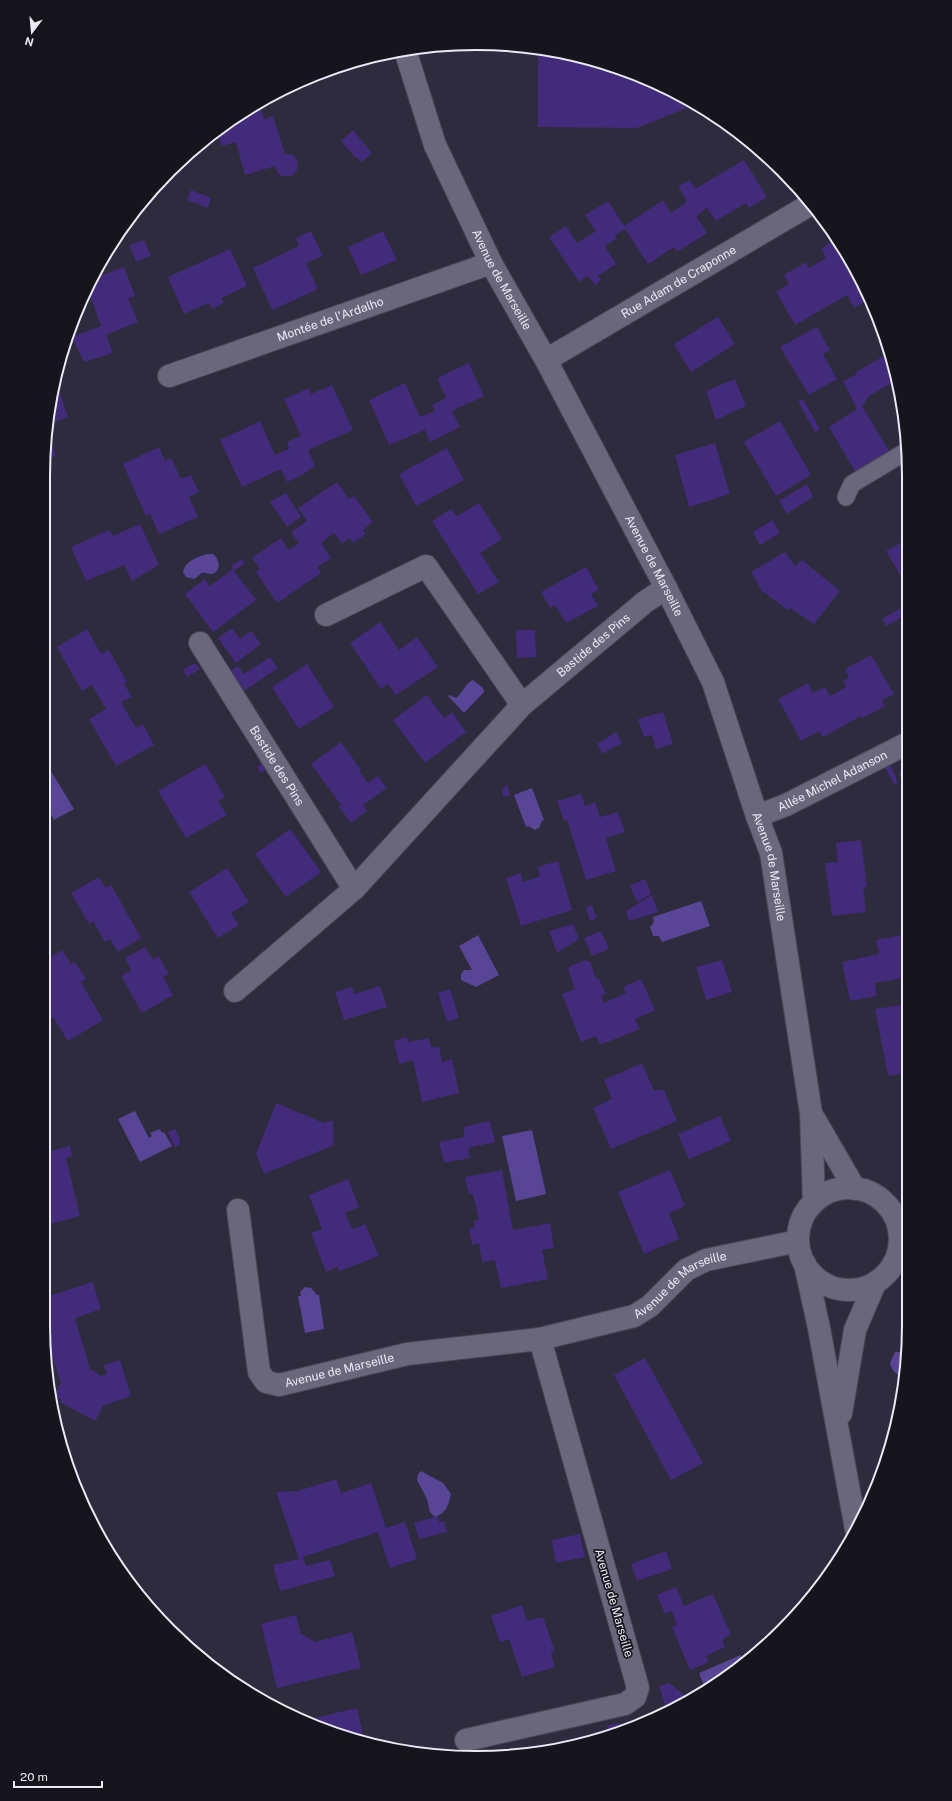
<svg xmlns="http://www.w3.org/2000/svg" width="952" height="1801" font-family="'Public Sans',sans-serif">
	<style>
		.water { fill: #594596 }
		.building { fill: #422b7a }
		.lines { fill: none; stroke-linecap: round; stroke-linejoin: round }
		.service-casing { stroke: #4a4656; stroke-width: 19 }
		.minor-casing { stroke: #4a4656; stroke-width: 24 }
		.tertiary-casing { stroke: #4a4656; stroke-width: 24 }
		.service { stroke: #6a677c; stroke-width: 17 }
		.minor { stroke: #6a677c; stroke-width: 22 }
		.tertiary { stroke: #6a677c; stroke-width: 22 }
		.labels { text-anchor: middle; stroke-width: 3.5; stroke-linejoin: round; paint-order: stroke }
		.street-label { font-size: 12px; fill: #eae9f5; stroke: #16151d }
		.rim { fill: none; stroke: #eae9f5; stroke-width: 2 }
	</style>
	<rect width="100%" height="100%" fill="#2e2b3e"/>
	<path class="water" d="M207,554H213C220,559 222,572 211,574C208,574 205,572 202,573C198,575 197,578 194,579L186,577L183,572C185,561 198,557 207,554Z
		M473,680L483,688L484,692L465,712H463L448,696L450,695L456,698C463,693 465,683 473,680Z
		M906,761V780L901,777C899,772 902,769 901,764Z
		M51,771L74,809L54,820L44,802V775Z
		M532,788L544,820L542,821L539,828L535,830L528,826L526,827L514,795Z
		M701,901L710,926L662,942L659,936H653L650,927L654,922L653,917Z
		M478,935L499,975L476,987L461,980V974L464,970H472L459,946Z
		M135,1111L149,1138L152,1136L150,1133L160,1129L162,1133L164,1132L172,1146L140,1162L118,1119Z
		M532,1130L546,1194L516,1201L502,1136Z
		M305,1287L311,1288L317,1295H319L324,1329L305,1333L298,1296H301L300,1292Z
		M895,1352H908L904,1377C896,1375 892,1371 890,1363Z
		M421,1471L443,1483L451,1494C448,1505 447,1513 435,1517L430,1512L427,1499L417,1480L418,1474Z
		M741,1655L744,1662L717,1685L706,1691L699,1673Z
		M588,1736L590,1742L561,1748L560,1744Z"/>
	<path class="building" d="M538,55H571L588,58L668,88L694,105L637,128L538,127Z
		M259,102L264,119L273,116L285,154L293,155L298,162L297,170L291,176H282L277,172L275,166L245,175L236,142L222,146L217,131Z
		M353,130L372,153L362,162L357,157L356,158L341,141Z
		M744,160L767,197L749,208L746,203L716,221L707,208L696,216L707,233L677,252L674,247L648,264L625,229L615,236L617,238L605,246L616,264L598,276L601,280L595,285L588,276L579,282L549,237L566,226L577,243L596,231L585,215L608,201L624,226L663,200L671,213L687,202L678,186L690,180L695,189Z
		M773,163L789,179L784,182Z
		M191,190L211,198L208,208L187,200Z
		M311,231L323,256L306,263L318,289L272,310L253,268L299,246L296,238Z
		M383,231L397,260L361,275L348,247Z
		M144,240L151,256L136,262L129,245Z
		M831,242L866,301L854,308L847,295L795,325L776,292L789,284L784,275L806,262L809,268L826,258L821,249Z
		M230,249L247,286L221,298L224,303L212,309L209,303L184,314L168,277Z
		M124,267L135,296L128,298L138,322L106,335L113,353L84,362L72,337L101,326L87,287L88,284L91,279Z
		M718,317L735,344L691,372L674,344Z
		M817,327L830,350L823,354L837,379L809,395L780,347Z
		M884,356L892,369L895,381L869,396L862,406L889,451L856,473L829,427L857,409L843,381L857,374L856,372Z
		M469,363L484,396L452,411L460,427L430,442L425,430L389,445L369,400L405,383L420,417L435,411L432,405L446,398L437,378Z
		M735,379L746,406L716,420L706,391Z
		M332,385L353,430L308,450L315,466L302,475L287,482L281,469L242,487L220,440L260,421L275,455L289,449L287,442L301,436L284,399L309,388L311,394Z
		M59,390L68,417L48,424L53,392Z
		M803,399L820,429L815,432L798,402Z
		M780,421L811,475L776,496L744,442Z
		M47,428L56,456L44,460V448Z
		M715,443L730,494L689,507L675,455Z
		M159,447L165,461L171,458L181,479L191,475L199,492L189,497L198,517L159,534L150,514L146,516L123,464Z
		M447,448L464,480L416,506L399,474Z
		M905,466V478L900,469Z
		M337,482L349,499L354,496L373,522L363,530L366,534L353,543L350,538L342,544L334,533L321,543L331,558L318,567L321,573L277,603L256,572L260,569L252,558L281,538L288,550L299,543L291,532L307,521L298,508Z
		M807,484L813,497L787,514L779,501Z
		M286,493L301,517L287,527L270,502Z
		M479,503L502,539L480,553L499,582L478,594L432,521L451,509L457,516Z
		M773,520L780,533L760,545L753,532Z
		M140,524L159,565L132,581L124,565L86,581L71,547L109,530L113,536Z
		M906,540V585L886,551Z
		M785,552L795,566L802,560L840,591L814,624L790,608L788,610L762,591L751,572Z
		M242,559L245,563L234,571L256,600L213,632L185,594L205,579L210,586L233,569L231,566Z
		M586,567L599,590L591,594L598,606L566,623L555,605L550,608L541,592Z
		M906,605V615L886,626L882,619Z
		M380,622L399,650L417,637L438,667L396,695L388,684L381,689L350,643Z
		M232,628L240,639L251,631L261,644L236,663L218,638Z
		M87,629L101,654L109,650L127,682L124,684L132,697L121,702L136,728L143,724L154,745L116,766L89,719L106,709L92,685L82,691L57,647Z
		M516,630H535L536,657L517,658Z
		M871,655L894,694L882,700L885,706L863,718L861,716L823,737L819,731L801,741L778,699L808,683L813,693L825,687L830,696L846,687L843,681L849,678L845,669Z
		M270,657L278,668L242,692L228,672L238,666L244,674Z
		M195,663L200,669L187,677L183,670Z
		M307,664L334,707L299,729L272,687Z
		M427,695L444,718L452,712L466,732L425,763L393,720Z
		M663,712L673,744L656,749L652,735L644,737L638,719Z
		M616,732L622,743L602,754L597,744Z
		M341,742L361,770L359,771L368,783L378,776L387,788L363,805L367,811L351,823L339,807L341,805L311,764Z
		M265,762L269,767L261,773L257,767Z
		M205,764L225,797L218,801L227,815L186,838L158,791Z
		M890,764L898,783L894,784L885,767Z
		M507,784L510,795L503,797L502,790Z
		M581,794L585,806L595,802L600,817L618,812L625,832L606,838L616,871L586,880L567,820L564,821L557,801Z
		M290,829L321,872L286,897L255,854Z
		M861,840L867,887H863L866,912L832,916L825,863L838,862L836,843Z
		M558,861L572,910L521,926L506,878L521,873L523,882L540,876L537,867Z
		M227,868L249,902L231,913L239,925L218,938L189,892Z
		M99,877L106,888L111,885L141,938L118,952L110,939L105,942L93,921L89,924L71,893Z
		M645,879L651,894L637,902L630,886Z
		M652,895L658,912L629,921L626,911Z
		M592,905L597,918L590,921L586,907Z
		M573,924L579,939L557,953L549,931Z
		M601,931L609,949L592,956L584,938Z
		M907,934V977L875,983L877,996L850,1001L842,962L879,954L876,940Z
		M145,947L153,960L159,956L169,974L163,977L173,995L142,1013L121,976L131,970L125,958Z
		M62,950L71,964L75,962L86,979L81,982L103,1020L68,1041L53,1017L48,1020L43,1012V962Z
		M586,960L590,962L596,979H599L606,994L601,996L604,1003L626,993L623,987L641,979L655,1010L635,1019L640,1029L600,1045L596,1036L581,1042L562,994L575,989L568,970L570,966Z
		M722,960L732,992L706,1000L696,967Z
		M380,986L387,1007L344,1020L335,992L352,987L354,994Z
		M450,989L459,1018L447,1022L438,993Z
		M907,1004V1073L888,1076L875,1009Z
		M407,1037L408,1042L429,1038L431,1048L439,1046L442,1062L452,1059L459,1093L422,1102L413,1060L399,1064L394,1041Z
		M642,1063L654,1091L660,1089L661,1091L664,1090L677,1121L611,1149L593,1108L612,1099L604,1080Z
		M276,1103L324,1123L333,1120L334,1145L264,1174L256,1154Z
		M720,1116L731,1141L689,1159L678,1134Z
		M490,1121L495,1142L468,1148L470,1158L444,1163L439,1142L465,1137L463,1127Z
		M175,1129L180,1139V1144L175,1148L168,1132Z
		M70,1146L72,1156L66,1158L80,1216L43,1226V1153Z
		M502,1170L513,1230L550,1223L554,1248L542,1250L548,1279L501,1288L495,1260L482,1262L479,1243L472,1245L469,1228L475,1227L474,1221L479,1220L473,1194L469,1195L465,1177Z
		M670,1170L685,1206L669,1213L679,1239L644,1254L618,1192Z
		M348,1179L359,1207L345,1213L352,1229L365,1224L379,1256L339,1271L337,1267L326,1272L311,1233L322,1229L309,1195Z
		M93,1282L101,1309L75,1318L90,1369L101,1376L107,1374L104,1365L120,1360L131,1396L103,1406L95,1421L60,1402L61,1399L54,1395L61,1383L46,1337L53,1334L43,1302V1298Z
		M645,1358L703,1463L671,1480L614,1375Z
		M336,1479L341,1493L371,1483L386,1528L405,1522L417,1559L390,1568L378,1532L303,1557L306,1566L330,1560L335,1576L280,1591L273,1565L299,1559L276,1492L298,1491Z
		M438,1516L439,1522L444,1521L447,1532L419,1539L414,1523Z
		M580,1534L585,1557L556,1563L552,1540Z
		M666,1551L672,1569L637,1581L631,1564Z
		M676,1587L684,1606L713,1594L731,1635L722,1639L725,1647L706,1656L709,1662L690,1670L672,1627L677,1625L672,1611L665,1614L657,1595Z
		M522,1605L527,1621L543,1617L555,1652L551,1653L555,1667L522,1677L509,1639L500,1642L491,1616Z
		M296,1615L301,1634L315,1642L352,1632L361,1668L277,1688L261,1624Z
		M669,1683L687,1697L689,1701L666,1708L659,1686Z
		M357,1708L365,1743L307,1723L306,1720Z
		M620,1723L623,1730L610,1735L607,1726Z"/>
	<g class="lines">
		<defs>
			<path id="service" d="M846,497L852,484L905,452"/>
			<g id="minor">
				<path id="s1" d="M546,360L811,204"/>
				<path id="s2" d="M169,376L491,263"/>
				<path d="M326,615L426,566L522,705"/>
				<path id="s3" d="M200,643L354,889"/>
				<path id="s4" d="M757,816L786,805L906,744"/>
				<path id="s5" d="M235,991L354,889L522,705L645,602L666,588"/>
				<path id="s6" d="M238,1210L259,1372L266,1382L279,1385L407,1354L540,1339L634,1316L650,1306L686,1270L706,1260L798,1241"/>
				<path d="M466,1740L625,1704L635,1697L638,1688L540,1339"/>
			</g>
			<g id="tertiary">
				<path id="s7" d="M405,50L435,145L491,263L546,360L666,588L713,682L757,816L771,853L811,1113L814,1202"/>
				<path d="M812,1115L855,1189"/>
				<circle cx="849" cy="1239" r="51"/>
				<path d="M805,1264L819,1328L856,1529"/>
				<path d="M841,1413L855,1330L875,1283"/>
			</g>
		</defs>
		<use href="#service" class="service-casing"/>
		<use href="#minor" class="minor-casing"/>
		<use href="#tertiary" class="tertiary-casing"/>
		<use href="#service" class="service"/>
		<use href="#minor" class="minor"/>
		<use href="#tertiary" class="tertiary"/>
	</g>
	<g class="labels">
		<g class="street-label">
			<text dy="4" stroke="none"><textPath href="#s7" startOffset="250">Avenue de Marseille</textPath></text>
			<text dy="4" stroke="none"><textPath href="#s1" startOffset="154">Rue Adam de Craponne</textPath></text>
			<text dy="4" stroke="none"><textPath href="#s2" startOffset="171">Montée de l'Ardalho</textPath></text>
			<text dy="4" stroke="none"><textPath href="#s7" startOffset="574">Avenue de Marseille</textPath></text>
			<text dy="4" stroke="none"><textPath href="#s5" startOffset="499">Bastide des Pins</textPath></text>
			<text dy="4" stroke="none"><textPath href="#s3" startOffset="145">Bastide des Pins</textPath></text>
			<text dy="4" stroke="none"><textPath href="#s4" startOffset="83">Allée Michel Adanson</textPath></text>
			<text dy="4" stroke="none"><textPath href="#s7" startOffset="898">Avenue de Marseille</textPath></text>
			<text dy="4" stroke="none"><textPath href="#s6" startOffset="608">Avenue de Marseille</textPath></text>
			<text dy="4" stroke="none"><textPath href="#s6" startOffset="251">Avenue de Marseille</textPath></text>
			<text transform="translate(614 1603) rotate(74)" y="4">Avenue de Marseille</text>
		</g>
	</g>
	<path d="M0 0H952V1801H0ZM476 50H476A426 426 0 0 1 902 476V1325A426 426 0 0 1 476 1751H476A426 426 0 0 1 50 1325V476A426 426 0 0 1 476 50Z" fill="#16151d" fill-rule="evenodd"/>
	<path class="rim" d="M476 50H476A426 426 0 0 1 902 476V1325A426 426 0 0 1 476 1751H476A426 426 0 0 1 50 1325V476A426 426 0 0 1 476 50Z"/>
	<g transform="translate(32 32) rotate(196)" stroke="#16151d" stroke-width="3" paint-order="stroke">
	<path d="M0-3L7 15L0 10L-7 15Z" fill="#eae9f5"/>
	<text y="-6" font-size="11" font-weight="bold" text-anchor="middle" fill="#eae9f5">N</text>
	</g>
	<path d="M14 1781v6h88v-6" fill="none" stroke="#eae9f5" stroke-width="2"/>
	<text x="20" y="1781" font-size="12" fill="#eae9f5" stroke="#16151d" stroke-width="3" paint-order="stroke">20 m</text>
</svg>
